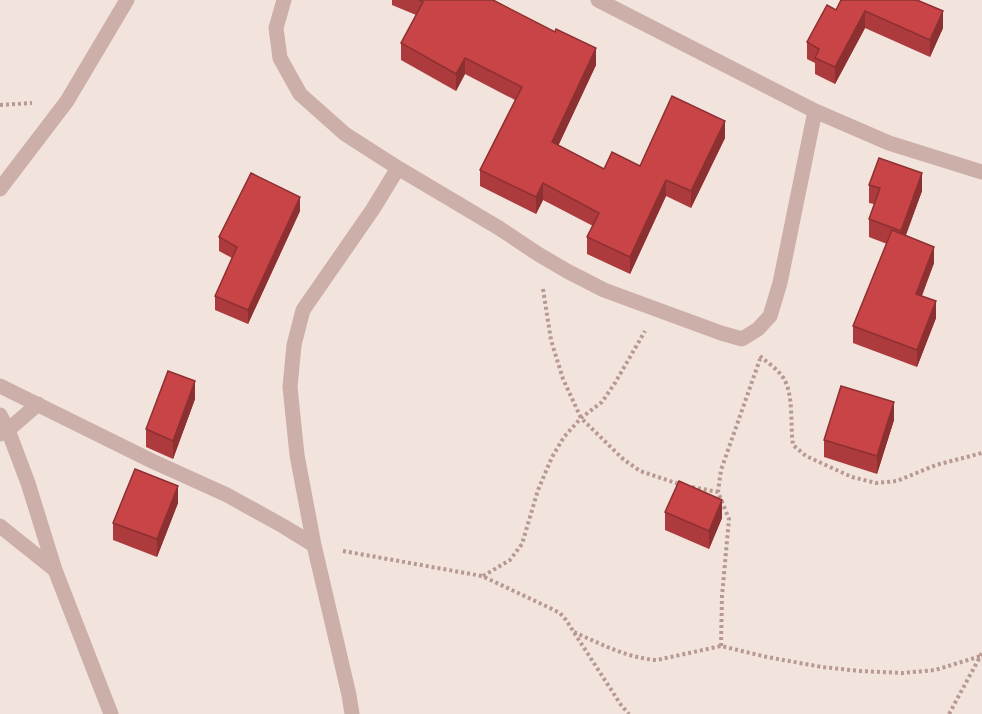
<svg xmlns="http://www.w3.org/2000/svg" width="982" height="714" font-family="'Alegreya Sans',sans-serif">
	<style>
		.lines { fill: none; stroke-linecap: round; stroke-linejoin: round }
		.path { stroke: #b79992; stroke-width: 4; stroke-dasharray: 3 3; stroke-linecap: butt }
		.minor { stroke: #cbafa8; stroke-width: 15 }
		.wall { fill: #ad3a3c }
		.shaded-wall { fill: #8d3031 }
		.building { fill: #c94446; stroke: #8d3031; stroke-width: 1.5 }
	</style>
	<rect width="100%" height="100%" fill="#f3e3dd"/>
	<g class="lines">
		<path class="path" d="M0,105L32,103
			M543,289L551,340L563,379L581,418L623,459L640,471L682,485
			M760,356C768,363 779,370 784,379C794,396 790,426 793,445L806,456L852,477L876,483L897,481L936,465L982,453
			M692,487L718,492
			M343,551L482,576L550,608L560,613L566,620L621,705L629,714
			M483,576L510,560L522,544L538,490L552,457L564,437L581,418L602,402L615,383L645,331
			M574,632C601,644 627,658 657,660L721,646L767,657L822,667L860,671L903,673L935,670L981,656
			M721,646L722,596L729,519L718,492L721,470L760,359
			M949,714L982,653"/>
		<path class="minor" d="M284,0L276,28L280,58L300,94L345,134L398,168L499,228L538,254L567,271L604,290L721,333L742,339L758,329L770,316L780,283L815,111
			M598,0L815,111L889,143L982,172
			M0,189L67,101L127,0
			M0,386L152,461L227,495L283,526L314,545
			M0,415L8,430L28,483L55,570L111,714
			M0,434L8,430L38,404
			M0,526L55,570
			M352,714L349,695L314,545L297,455L290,387L294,345L303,310L373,209L398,168"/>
	</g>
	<path class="wall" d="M392,0H493L596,65L558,146L604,169L640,166L725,138L691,208L666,196L630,274L587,254V237L593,226L543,200L536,214L480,186V170L515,100L465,74L456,91L401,60V43L416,15L392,5Z
		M841,0L943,28L930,57L865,28L835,84L815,74V63L807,59V42L836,10Z
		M869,185L922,191L905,236L934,263L922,296L936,318L917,367L853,343V326L887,244L869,237V219L874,204L869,203Z
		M300,211L248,324L215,310V296L232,258L219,251V237Z
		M195,399L173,459L146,447V429Z
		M894,420L877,474L824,457V440Z
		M178,503L157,557L113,540V523Z
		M665,512L722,518L709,549L665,530Z"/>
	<path class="shaded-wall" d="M865,11V28L835,84V67Z
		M943,11V28L930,57V40Z
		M596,48V65L552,159V142Z
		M465,58V74L456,91V74Z
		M725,121V138L691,208V191Z
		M922,173V191L901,249V231Z
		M666,180V196L630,274V257Z
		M543,183V200L536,214V197Z
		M300,197V211L248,324V310Z
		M934,247V263L916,310V294Z
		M936,301V318L917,367V350Z
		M195,381V399L173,459V441Z
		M894,402V420L877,474V456Z
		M178,486V503L157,557V539Z
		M722,500V518L709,549V531Z"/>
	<path class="building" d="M419,0H493L555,32L556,29L596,48L552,142L604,169L612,152L640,166L672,96L725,121L691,191L666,180L630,257L587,237L599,213L543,183L536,197L480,170L522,87L465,58L456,74L401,43L423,2Z
		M841,0H917L943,11L930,40L865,11L835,67L815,58L819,49L807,42L827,5L836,10Z
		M879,158L922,173L901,231L869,219L880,188L869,185Z
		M251,173L300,197L248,310L215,296L237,247L219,237Z
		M892,230L934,247L916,294L936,301L917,350L853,326Z
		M168,371L195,381L173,441L146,429Z
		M841,386L894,402L877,456L824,440Z
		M135,469L178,486L157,539L113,523Z
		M679,481L722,500L709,531L665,512Z"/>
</svg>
